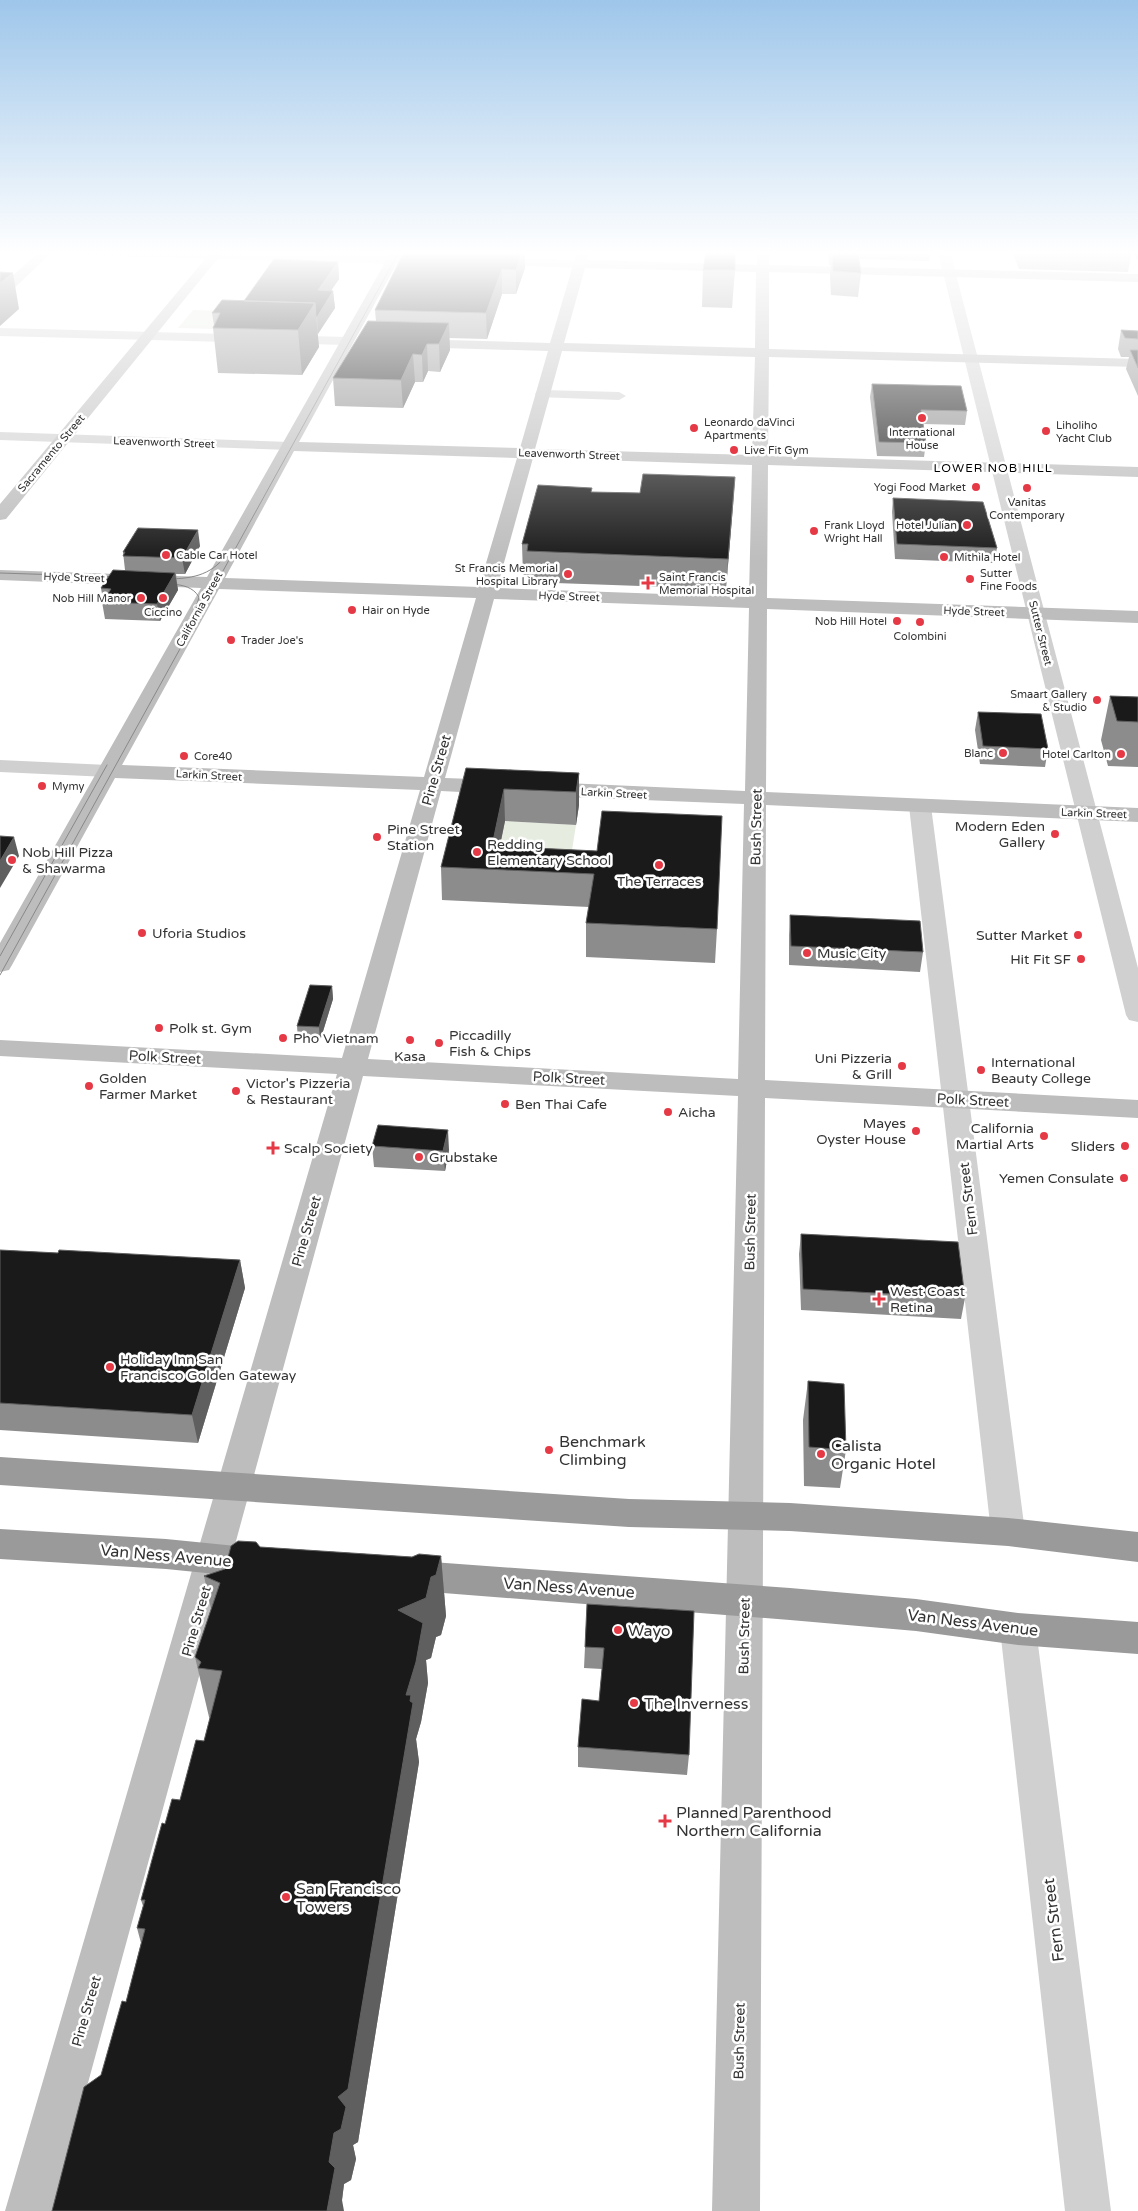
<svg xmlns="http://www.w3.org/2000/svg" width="1138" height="2211" font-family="'Varela Round',sans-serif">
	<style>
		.green { fill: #e6ecdf }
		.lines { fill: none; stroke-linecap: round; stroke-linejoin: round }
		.street { fill: #d0d0d0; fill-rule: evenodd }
		.secondary { fill: #bdbdbd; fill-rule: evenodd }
		.highway { fill: #9a9a9a; fill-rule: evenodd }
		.tram { stroke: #888; stroke-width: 1 }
		.wall { fill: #8c8c8c }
		.shaded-wall { fill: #5f5f5f }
		.building { fill: #1a1a1a; stroke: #5f5f5f }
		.poi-dot { fill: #e63946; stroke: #fff; stroke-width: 2 }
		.labels { text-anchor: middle; stroke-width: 5; stroke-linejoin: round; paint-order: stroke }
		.far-poi-label { font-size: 11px; fill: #333; stroke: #fff; text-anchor: start }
		.far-street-label { font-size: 11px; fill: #333; stroke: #fff }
		.far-neighbourhood-label { font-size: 12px; letter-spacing: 1px; fill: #000; stroke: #fff }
		.street-label { font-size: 14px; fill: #333; stroke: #fff }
		.poi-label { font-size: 14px; fill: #333; stroke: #fff; text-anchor: start }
		.near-poi-label { font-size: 16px; fill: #333; stroke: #fff; text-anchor: start }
		.near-street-label { font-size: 16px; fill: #333; stroke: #fff }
	</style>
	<rect width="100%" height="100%" fill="#fff"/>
	<path class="green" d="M193,310L227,311L213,329L178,328Z
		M505,821L576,825L567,882L493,879Z"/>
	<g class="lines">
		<path class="street" d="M77,252H223L437,257L443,261L437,265L83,255Z
			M938,252H950L1138,968V1022L1129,1020L1126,1015Z
			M491,258L579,260L585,264L579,268L487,264L485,262L487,260Z
			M0,328L347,337L354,341L347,345L0,336Z
			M542,390L619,392L626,396L619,400L537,397L535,394L537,391Z
			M0,432L290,442L295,443L297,446L295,449L290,450L0,440Z
			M0,760L108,765L115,767L118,771L115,775L108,777L0,772Z
			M920,800L927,802L931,806L1025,1532L1020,1542L1008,1546L996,1542L991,1532L909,806L913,802Z
			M1018,1614L1030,1618L1036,1629L1111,2211H1065L1000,1629L1006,1618Z"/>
		<path class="secondary" d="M39,252H52L5,297L0,298V287Z
			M211,252H223L6,519L0,520V504Z
			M391,252H403L299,442L520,448L548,351L411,347L404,343L411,339L550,343L577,252H589L587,260L757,265V252H769V265L1138,274V282L769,272V349L1138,359V367L769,357L768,456L1138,467V477L768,465L767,598L1138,611V623L767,609L766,792L1138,808V822L766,805L765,1080L1138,1100V1118L765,1098L760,2211H712L738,1096L363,1076L53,2211H5L337,1074L0,1056V1040L342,1058L420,790L115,778L12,965L9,970L0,972V943L201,588L0,580V570L207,577ZM585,268L756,272L755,348L564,343ZM562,351L755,357L752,455L535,449ZM294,451L517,458L479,587L225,578ZM533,458L752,465L749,597L497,588ZM219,589L476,598L424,777L122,765ZM494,599L749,608L745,791L543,782L535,784L532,789L535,794L543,796L744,804L738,1079L368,1059L441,791L500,794L508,792L511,787L508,782L500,780L445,778Z"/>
		<path class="highway" d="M0,1457L629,1499L790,1503L1008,1518L1138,1532V1562L1008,1546L790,1531L629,1527L0,1485Z
			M0,1529L166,1539L265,1549L278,1553L283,1564L278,1575L265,1579L166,1569L0,1559Z
			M405,1560L790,1588L916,1599L1018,1613L1138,1622V1654L1018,1645L916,1631L790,1620L405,1590L392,1586L387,1575L392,1564Z"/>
		<path class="tram" d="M0,573L122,577
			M162,579C185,579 207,578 223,559
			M172,584C183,585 193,587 199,597L196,608
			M0,956L107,765
			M0,975L399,252"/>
	</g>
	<path class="wall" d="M404,252H525V268L516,294H502L487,339L449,338L450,350L440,372L428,371L423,382H415L403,408L335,406L333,378L376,321L375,310Z
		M828,252H930L929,261L859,259L861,273L858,297L831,295L830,276L831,265H829Z
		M1012,252H1130L1131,255L1128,272L1019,269Z
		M1133,252H1138V260Z
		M338,262L339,279L331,290L333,291L335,308L317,334L319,347L302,375L218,373L213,328L214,325L212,313Z
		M703,270H735L732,308L702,307Z
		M1121,330L1138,331V396L1126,369L1129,357H1121L1118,349Z
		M872,384L967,411L965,425L923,424L926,443L924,457L877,456L870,397Z
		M735,477L726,589L527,582V575H523L522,544L592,492L640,493Z
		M893,498L997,548L994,563L895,559L892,512Z
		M200,546L185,574H176L178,590L160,621L105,619L102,602L103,600L101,588L125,570L123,552Z
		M1110,696L1138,697V767L1108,766L1101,740Z
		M978,712L1048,749L1045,767L980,764L975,730Z
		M466,768L579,773V805L576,825L505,821L500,846L597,851L717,929L715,963L586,957V923L589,907L442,900L441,867Z
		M790,915L923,952L920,972L789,965V935Z
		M332,986L333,999L320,1041L298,1040L297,1026Z
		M372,1146L449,1150L445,1171L374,1167Z
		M801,1234L965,1298L961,1319L801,1310L799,1254Z
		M0,1250L58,1253L240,1260L245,1288L198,1443L0,1430Z
		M808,1381L846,1450L840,1488L804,1486L803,1420Z
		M260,1547L412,1557L441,1556L446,1616L441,1635L436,1637L431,1658L426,1660L428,1683L421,1722L416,1739L419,1762L358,2142L353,2145L356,2159L351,2180L344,2184L342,2200L101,2075L126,2002L141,1943L137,1928L143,1906L141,1900L165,1824L180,1800L204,1741L210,1718L209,1717L195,1657L211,1609L204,1576L225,1569Z
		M587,1604L689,1755L687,1775L578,1767V1747L599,1701L602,1669L584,1668L585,1647Z"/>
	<path class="shaded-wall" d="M522,252H525V268L516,294V270Z
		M338,262L339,279L320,307L318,290Z
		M502,269V294L487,339L486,313Z
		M13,273L19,309L0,326V283Z
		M333,291L335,308L318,334L317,317Z
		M315,303L319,347L302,375L298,330Z
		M449,323L450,350L440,372L439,344Z
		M427,344L428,371L423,382L422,355Z
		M413,354L415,382L403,408L401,380Z
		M735,477L733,506L726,589L728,559Z
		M198,530L200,546L185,574L182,558Z
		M175,573L178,590L160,621L157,604Z
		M579,773V805L576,825V792Z
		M504,789L505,821L495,869L492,846Z
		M14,837L19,856L0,888V861Z
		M332,986L333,999L320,1041L319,1027Z
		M448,1130L449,1150L445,1171L443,1151Z
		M240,1260L245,1288L198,1443L192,1415Z
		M441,1556L446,1616L441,1635L436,1637L431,1658L426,1660L428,1683L421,1722L416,1739L419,1762L358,2142L353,2145L356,2159L351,2180L344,2184L342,2200L344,2211H327L329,2162L338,2097L398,1610L431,1577Z"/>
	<path class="building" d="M404,252H522L516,270L502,269L486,313L375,310Z
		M706,252H735V270H703Z
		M830,252H859V255H858V253L832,252V254H830Z
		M832,252L858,253L861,273L833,271Z
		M1021,252H1130L1131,255Z
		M274,259L338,262L318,290L333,291L317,317H316L315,303L244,301Z
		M0,272L13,273L0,283Z
		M222,300L315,303L298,330L213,328L220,313H212Z
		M368,321L449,323L439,344H427L422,355L413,354L401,380L333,378Z
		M1121,330L1138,331V339L1125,338Z
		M1130,350H1138V368Z
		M872,384L961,386L967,411L921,410L926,443L879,442Z
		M643,474L735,477L728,559L527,551L528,544H522L538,485L592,488L591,492L640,493Z
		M893,498L983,502L997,548L897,544Z
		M138,528L198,530L182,558L123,556L125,552H123Z
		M113,570L175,573L157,604L102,602L111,589L101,588Z
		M1110,696L1138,697V722L1117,721Z
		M978,712L1041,714L1048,749L983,746Z
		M466,768L579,773L576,792L504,789L492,846L597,851L602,811L722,816L717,929L586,923L594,874L441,867Z
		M0,836L14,837L0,861Z
		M790,915L920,921L923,952L791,946Z
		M310,985L332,986L319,1027L297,1026Z
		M378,1125L448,1130L443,1151L372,1146Z
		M801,1234L958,1242L965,1298L803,1289Z
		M0,1250L58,1253L59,1250L240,1260L192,1415L0,1403Z
		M808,1381L844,1384L846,1450L809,1447Z
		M238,1541L256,1542L260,1547L412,1557L419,1554L441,1556L436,1575L431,1577L426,1598L398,1610L423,1623L416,1662L406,1695H411L410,1701L413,1703L348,2089L338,2097L346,2107L341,2129L334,2133L329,2162L335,2168L327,2211H52L84,2087L101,2075L122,2001L126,2002L145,1929L137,1928L145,1900H141L162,1823L165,1824L172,1799L180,1800L196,1740L204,1741L222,1671L198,1668L201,1662L195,1657L220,1583L204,1576L225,1569L231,1546Z
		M587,1604L694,1611L689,1755L578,1747L582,1699L599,1701L604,1648L585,1647Z"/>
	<linearGradient id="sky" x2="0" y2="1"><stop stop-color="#9ec6ea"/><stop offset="0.45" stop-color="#fff"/><stop offset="1" stop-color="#fff" stop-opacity="0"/></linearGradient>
	<rect width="1138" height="562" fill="url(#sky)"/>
	<g class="poi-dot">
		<circle cx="922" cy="418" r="5"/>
		<circle cx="694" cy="428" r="5"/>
		<circle cx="1046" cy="431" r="5"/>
		<circle cx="734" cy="450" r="5"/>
		<circle cx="976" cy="487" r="5"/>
		<circle cx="1027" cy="488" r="5"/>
		<circle cx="967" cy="525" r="5"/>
		<circle cx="814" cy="531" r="5"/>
		<circle cx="166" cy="555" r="5"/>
		<circle cx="944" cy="557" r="5"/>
		<circle cx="568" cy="574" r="5"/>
		<circle cx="970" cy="579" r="5"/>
		<path d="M645.5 575.5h5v5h5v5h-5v5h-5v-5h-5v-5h5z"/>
		<circle cx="141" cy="598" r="5"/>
		<circle cx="163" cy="598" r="5"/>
		<circle cx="352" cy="610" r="5"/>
		<circle cx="897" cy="621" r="5"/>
		<circle cx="920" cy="622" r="5"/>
		<circle cx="231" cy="640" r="5"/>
		<circle cx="1097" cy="700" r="5"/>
		<circle cx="1003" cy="753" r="5"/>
		<circle cx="1121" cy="754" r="5"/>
		<circle cx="184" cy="756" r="5"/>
		<circle cx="42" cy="786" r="5"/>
		<circle cx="1055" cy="834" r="5"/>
		<circle cx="377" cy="837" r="5"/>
		<circle cx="477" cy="852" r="5"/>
		<circle cx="12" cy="860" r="5"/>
		<circle cx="659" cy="865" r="5"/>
		<circle cx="142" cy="933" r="5"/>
		<circle cx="1078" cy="935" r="5"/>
		<circle cx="807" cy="953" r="5"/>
		<circle cx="1081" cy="959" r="5"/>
		<circle cx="159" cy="1028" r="5"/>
		<circle cx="283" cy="1038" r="5"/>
		<circle cx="410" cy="1040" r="5"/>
		<circle cx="439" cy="1043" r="5"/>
		<circle cx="902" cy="1066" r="5"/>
		<circle cx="981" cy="1070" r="5"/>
		<circle cx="89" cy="1086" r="5"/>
		<circle cx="236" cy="1091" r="5"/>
		<circle cx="505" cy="1104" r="5"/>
		<circle cx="668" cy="1112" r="5"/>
		<circle cx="916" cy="1131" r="5"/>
		<circle cx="1044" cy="1136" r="5"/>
		<circle cx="1125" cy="1146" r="5"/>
		<path d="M270.5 1140.5h5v5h5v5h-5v5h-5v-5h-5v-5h5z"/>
		<circle cx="419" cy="1157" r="5"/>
		<circle cx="1124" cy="1178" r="5"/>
		<path d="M876.5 1291.5h5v5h5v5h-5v5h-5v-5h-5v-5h5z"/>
		<circle cx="110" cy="1367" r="5"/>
		<circle cx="549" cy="1450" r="5"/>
		<circle cx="821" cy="1454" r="5"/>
		<circle cx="618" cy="1630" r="5"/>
		<circle cx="634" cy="1703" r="5"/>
		<path d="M662.5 1813.5h5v5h5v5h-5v5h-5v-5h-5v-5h5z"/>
		<circle cx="286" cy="1897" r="5"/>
	</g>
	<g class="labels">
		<g class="far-poi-label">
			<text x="704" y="426">Leonardo daVinci<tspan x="704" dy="13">Apartments</tspan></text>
			<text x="1056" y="429">Liholiho<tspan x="1056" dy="13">Yacht Club</tspan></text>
			<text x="922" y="436" text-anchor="middle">International<tspan x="922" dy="13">House</tspan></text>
			<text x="744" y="454">Live Fit Gym</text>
			<text x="966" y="491" text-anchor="end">Yogi Food Market</text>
			<text x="1027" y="506" text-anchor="middle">Vanitas<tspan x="1027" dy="13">Contemporary</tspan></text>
			<text x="824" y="529">Frank Lloyd<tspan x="824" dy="13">Wright Hall</tspan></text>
			<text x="957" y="529" text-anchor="end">Hotel Julian</text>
			<text x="176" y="559">Cable Car Hotel</text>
			<text x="954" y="561">Mithila Hotel</text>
			<text x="558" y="572" text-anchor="end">St Francis Memorial<tspan x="558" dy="13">Hospital Library</tspan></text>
			<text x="980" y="577">Sutter<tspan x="980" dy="13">Fine Foods</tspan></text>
			<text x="659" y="581">Saint Francis<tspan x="659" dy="13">Memorial Hospital</tspan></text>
			<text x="131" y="602" text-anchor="end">Nob Hill Manor</text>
			<text x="362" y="614">Hair on Hyde</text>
			<text x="163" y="616" text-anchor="middle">Ciccino</text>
			<text x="887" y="625" text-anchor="end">Nob Hill Hotel</text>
			<text x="920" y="640" text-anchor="middle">Colombini</text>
			<text x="241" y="644">Trader Joe's</text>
			<text x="1087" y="698" text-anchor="end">Smaart Gallery<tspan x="1087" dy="13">&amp; Studio</tspan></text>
			<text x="993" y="757" text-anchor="end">Blanc</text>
			<text x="1111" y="758" text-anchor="end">Hotel Carlton</text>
			<text x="194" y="760">Core40</text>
			<text x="52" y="790">Mymy</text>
		</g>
		<g class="far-street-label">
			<text transform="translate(164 442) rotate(2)" y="4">Leavenworth Street</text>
			<text transform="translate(51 453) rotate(-50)" y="4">Sacramento Street</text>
			<text transform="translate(569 454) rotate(2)" y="4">Leavenworth Street</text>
			<text transform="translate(74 577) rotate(2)" y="4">Hyde Street</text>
			<text transform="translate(569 596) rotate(2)" y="4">Hyde Street</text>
			<text transform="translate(199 609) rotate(-61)" y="4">California Street</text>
			<text transform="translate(974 611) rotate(2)" y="4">Hyde Street</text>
			<text transform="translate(1041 633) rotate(76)" y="4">Sutter Street</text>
			<text transform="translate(209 775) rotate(3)" y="4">Larkin Street</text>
			<text transform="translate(614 793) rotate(3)" y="4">Larkin Street</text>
			<text transform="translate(1094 813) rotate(2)" y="4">Larkin Street</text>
		</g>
		<g class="far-neighbourhood-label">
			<text x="993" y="472">LOWER NOB HILL</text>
		</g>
		<g class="street-label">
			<text transform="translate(436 770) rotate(-74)" y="5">Pine Street</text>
			<text transform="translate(756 827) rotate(-89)" y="5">Bush Street</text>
			<text transform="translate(165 1057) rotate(3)" y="5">Polk Street</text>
			<text transform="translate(569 1078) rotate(3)" y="5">Polk Street</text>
			<text transform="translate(973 1100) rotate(3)" y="5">Polk Street</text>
			<text transform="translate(968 1199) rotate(-97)" y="5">Fern Street</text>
			<text transform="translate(306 1231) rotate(-74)" y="5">Pine Street</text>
			<text transform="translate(750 1232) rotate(-89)" y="5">Bush Street</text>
			<text transform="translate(196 1621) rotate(-74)" y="5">Pine Street</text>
			<text transform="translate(744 1636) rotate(-89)" y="5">Bush Street</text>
			<text transform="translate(86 2011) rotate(-74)" y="5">Pine Street</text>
			<text transform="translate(739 2041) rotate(-89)" y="5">Bush Street</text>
		</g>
		<g class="poi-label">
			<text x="1045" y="831" text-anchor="end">Modern Eden<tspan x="1045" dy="16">Gallery</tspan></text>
			<text x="387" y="834">Pine Street<tspan x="387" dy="16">Station</tspan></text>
			<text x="487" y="849">Redding<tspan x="487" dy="16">Elementary School</tspan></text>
			<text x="22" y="857">Nob Hill Pizza<tspan x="22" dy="16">&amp; Shawarma</tspan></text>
			<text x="659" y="886" text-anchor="middle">The Terraces</text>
			<text x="152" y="938">Uforia Studios</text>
			<text x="1068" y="940" text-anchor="end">Sutter Market</text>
			<text x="817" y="958">Music City</text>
			<text x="1071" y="964" text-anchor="end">Hit Fit SF</text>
			<text x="169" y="1033">Polk st. Gym</text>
			<text x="449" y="1040">Piccadilly<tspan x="449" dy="16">Fish &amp; Chips</tspan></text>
			<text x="293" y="1043">Pho Vietnam</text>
			<text x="410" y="1061" text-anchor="middle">Kasa</text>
			<text x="892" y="1063" text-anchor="end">Uni Pizzeria<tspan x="892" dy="16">&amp; Grill</tspan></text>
			<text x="991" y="1067">International<tspan x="991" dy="16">Beauty College</tspan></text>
			<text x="99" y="1083">Golden<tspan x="99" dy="16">Farmer Market</tspan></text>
			<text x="246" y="1088">Victor's Pizzeria<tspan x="246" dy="16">&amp; Restaurant</tspan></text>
			<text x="515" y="1109">Ben Thai Cafe</text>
			<text x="678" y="1117">Aicha</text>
			<text x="906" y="1128" text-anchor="end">Mayes<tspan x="906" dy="16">Oyster House</tspan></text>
			<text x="1034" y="1133" text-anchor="end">California<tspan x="1034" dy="16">Martial Arts</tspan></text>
			<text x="1115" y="1151" text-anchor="end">Sliders</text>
			<text x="284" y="1153">Scalp Society</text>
			<text x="429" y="1162">Grubstake</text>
			<text x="1114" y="1183" text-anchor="end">Yemen Consulate</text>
			<text x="890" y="1296">West Coast<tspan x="890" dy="16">Retina</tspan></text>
			<text x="120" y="1364">Holiday Inn San<tspan x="120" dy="16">Francisco Golden Gateway</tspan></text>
		</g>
		<g class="near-poi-label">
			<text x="559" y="1447">Benchmark<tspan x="559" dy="18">Climbing</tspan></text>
			<text x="831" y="1451">Calista<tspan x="831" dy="18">Organic Hotel</tspan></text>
			<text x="628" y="1636">Wayo</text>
			<text x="644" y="1709">The Inverness</text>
			<text x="676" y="1818">Planned Parenthood<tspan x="676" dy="18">Northern California</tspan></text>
			<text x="296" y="1894">San Francisco<tspan x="296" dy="18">Towers</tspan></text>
		</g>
		<g class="near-street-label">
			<text transform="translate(166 1555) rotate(5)" y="6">Van Ness Avenue</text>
			<text transform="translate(569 1587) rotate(4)" y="6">Van Ness Avenue</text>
			<text transform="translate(973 1622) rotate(7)" y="6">Van Ness Avenue</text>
			<text transform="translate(1053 1920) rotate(-97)" y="6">Fern Street</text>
		</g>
	</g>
</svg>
